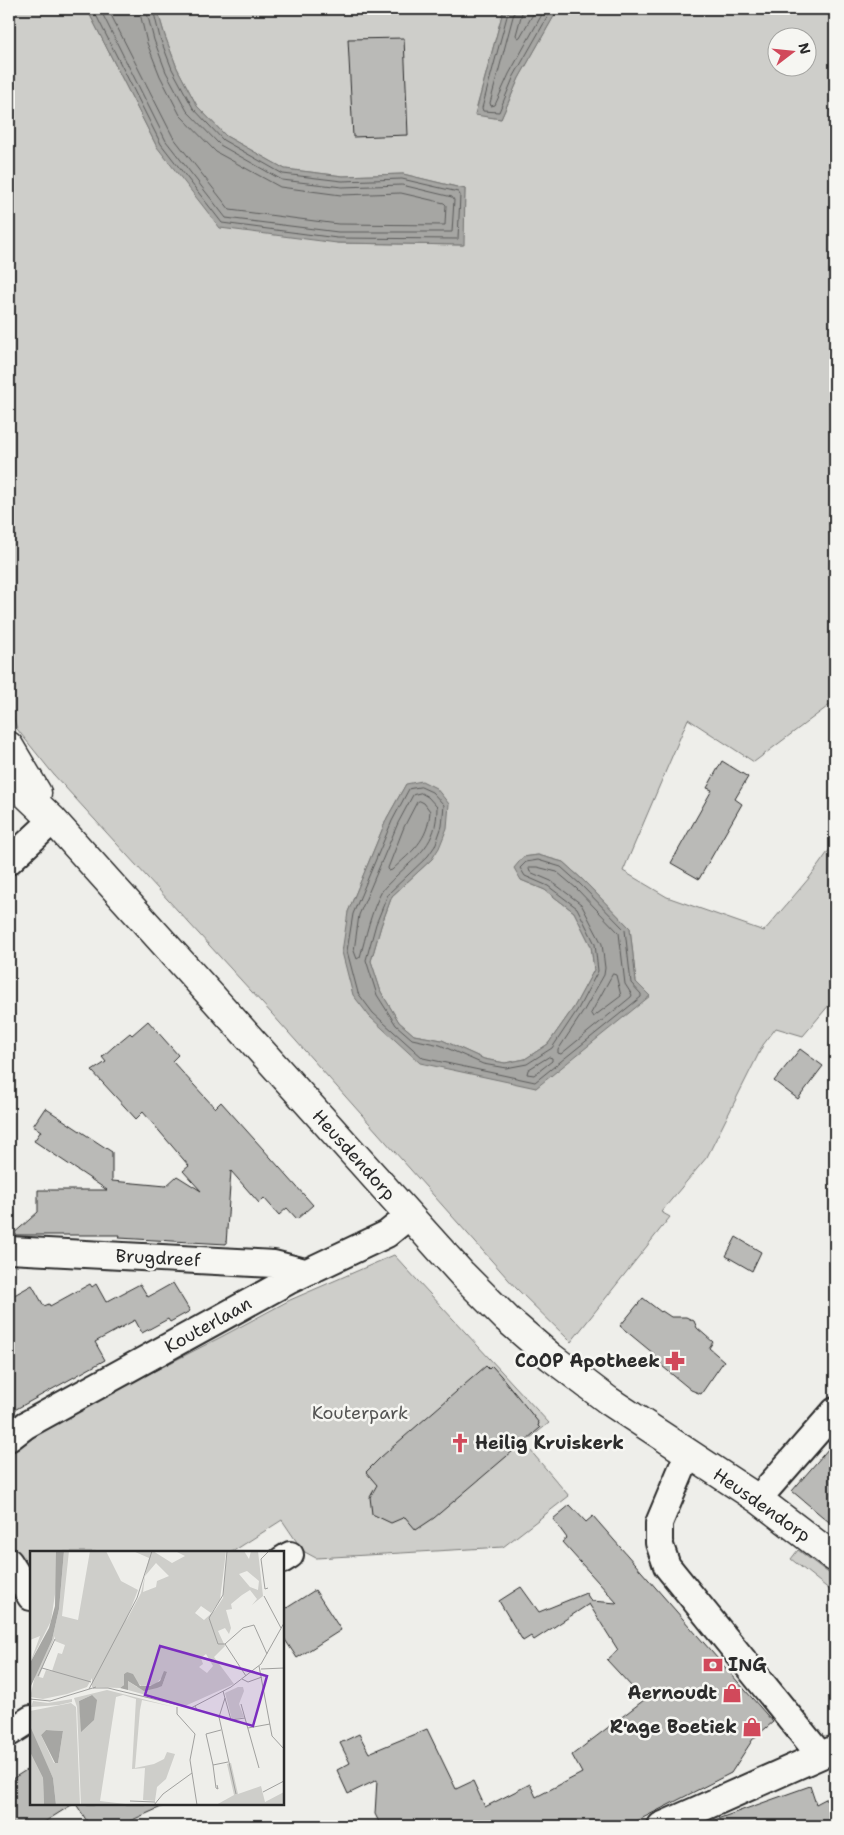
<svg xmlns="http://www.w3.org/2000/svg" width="844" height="1835" font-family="'Shantell Sans',sans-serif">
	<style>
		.green { fill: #cececa; stroke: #7c7c7a; fill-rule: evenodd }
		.water { fill: #a6a6a3; stroke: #757573 }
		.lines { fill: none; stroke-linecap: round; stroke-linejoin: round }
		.shore { stroke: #5c5c5b; stroke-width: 1 }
		.building { fill: #babab7; stroke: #2b2b2b }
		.minor-casing { stroke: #2b2b2b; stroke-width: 30 }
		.secondary-casing { stroke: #2b2b2b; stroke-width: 31 }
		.minor { stroke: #f6f6f2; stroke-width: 26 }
		.secondary { stroke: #f6f6f2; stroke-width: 28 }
		.labels { text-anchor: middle; stroke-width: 5; stroke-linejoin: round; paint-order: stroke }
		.street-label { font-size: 18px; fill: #2b2b2b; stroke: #f6f6f2 }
		.poi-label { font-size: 18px; font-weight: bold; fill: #2b2b2b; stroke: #f6f6f2; text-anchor: end }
		.park-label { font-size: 18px; fill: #545453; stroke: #f6f6f2 }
		.inset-road { fill: none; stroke: #a0a09e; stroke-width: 1 }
		.view { fill: #7b2cbf; fill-opacity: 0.15; stroke: #7b2cbf; stroke-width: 2.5 }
		.inset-edge { fill: none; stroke: #2b2b2b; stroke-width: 2.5 }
	</style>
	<rect width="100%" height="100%" fill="#eeeeea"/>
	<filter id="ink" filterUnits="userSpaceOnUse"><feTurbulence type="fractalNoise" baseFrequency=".02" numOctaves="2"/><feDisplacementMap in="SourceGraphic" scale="10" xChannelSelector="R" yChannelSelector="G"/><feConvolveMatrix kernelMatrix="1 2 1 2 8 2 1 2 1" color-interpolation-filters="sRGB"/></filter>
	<g filter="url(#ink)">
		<path class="green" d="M9,9H87L157,147L337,243L463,245L465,189L403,174L343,176L285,169L226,136L197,106L177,68L165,36L157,9H505L502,15L475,114L501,119L519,78L558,9H835V701L754,762L688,719L623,871L667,897L764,931L810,877L835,842V998L803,1036L776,1028L763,1045L707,1157L661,1212L670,1217L571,1342L516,1288L272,1014L54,775L17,729L9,702ZM776,38H806V68H776ZM406,784L432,859L392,896L381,926L371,961L381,992L399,1022L414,1035L442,1040L484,1059L505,1063L525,1059L548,1044L574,1007L594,970L591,946L574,912L545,890L521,880L523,857L538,855L563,862L583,880L630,928L636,982L536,1088L370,1017L348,912L387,818Z
			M394,1255L549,1423L524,1443L569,1496L503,1547L316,1558L303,1551L282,1520L232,1552H31V1577L9,1542V1451L23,1438L221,1337L290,1300Z
			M798,1550L835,1578V1594L791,1559Z"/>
		<path class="water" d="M87,9H157L165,36L177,68L197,106L226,136L285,169L343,176L403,174L465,189L464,245L337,243L220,228L157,147Z
			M505,9H558L519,78L501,119L475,115L502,15Z
			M422,781L436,788L449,804L447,828L439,848L432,859L392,896L381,926L371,961L381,992L399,1022L414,1035L442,1040L484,1059L505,1063L525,1059L548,1044L574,1007L594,970L591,946L574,912L545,890L521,880L514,868L523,857L538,855L563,862L583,880L630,928L636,982L650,996L536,1088L420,1063L370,1017L353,995L342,952L348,912L387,818L406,784Z"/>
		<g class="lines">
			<path class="shore" d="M93,9L161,144L222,223L337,238L458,239L460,195L458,192L402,179L342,181L283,174L223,140L193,108L172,69L160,38L153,9
				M100,9L166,141L226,218L338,232H452L454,200L452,197L402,185L342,187L282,180L220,145L187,111L166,72L154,40L146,9
				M108,9L173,137L230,210L338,224L445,225L446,205L444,203L401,193L341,195L280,187L216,152L180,115L160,76L147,43L139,9
				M509,9L482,108L483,111L499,112L514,76L552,9
				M515,9L490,103L491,106L495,105L509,74L545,9
				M523,9L516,35L518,38L520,37L536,9
				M421,787L432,792L444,805L442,826L435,846L428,856L388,894L376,924L366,960L377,995L396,1025L412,1039L440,1045L483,1064L506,1068L527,1064L552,1048L578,1009L598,971L595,944L577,908L548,886L525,876L520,868L526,862L538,860L561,867L580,884L625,930L631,983L641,994V997L535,1082L423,1058L373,1013L358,993L347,951L353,914L392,821L409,789Z
				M421,793L428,797L437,807C437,844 419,854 395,877C391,882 385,886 382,891C371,911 366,936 360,957L357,959L354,951L359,915L398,823L413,795Z
				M420,801L424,803L430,811C428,841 412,851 392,870L389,871L388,868L404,827L417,802Z
				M531,867H537L557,872L576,888L619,933L625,984L632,995L631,997L561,1054L558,1053V1050L583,1012L604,975L605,968L602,944L581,904L551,881L530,872L529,869Z
				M613,974L616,975L621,996L593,1017L591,1014Z
				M549,1057L552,1058V1061L534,1075L527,1074L528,1070Z"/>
		</g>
		<path class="building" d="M404,38L408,135L353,137L348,39Z
			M722,761L748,777L735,799L742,804L699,879L671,863L712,790L707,788Z
			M148,1021L178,1055L172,1061L215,1108L221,1102L313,1205L297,1219L287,1208L279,1215L264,1198L259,1203L231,1171L226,1244L119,1238L120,1235H12L38,1212V1190H107L34,1141L41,1131L33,1126L45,1108L112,1152V1181L166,1186L177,1176L201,1191L183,1171L189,1166L143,1112L136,1119L92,1071L106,1062L102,1057L113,1047L130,1033L132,1035Z
			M800,1049L823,1066L798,1099L774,1081Z
			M736,1237L761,1252L752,1271L726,1256Z
			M173,1283L190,1311L170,1322L168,1319L142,1333L135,1320L95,1342L105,1360L9,1413V1298L32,1285L44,1306L49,1304L50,1306L90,1284L92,1287L96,1284L106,1302L140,1284L148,1297Z
			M643,1298L661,1312L662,1311L671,1317H686L694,1321L697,1328L713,1342L709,1348L724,1361L701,1394L691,1390L651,1357L654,1354L620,1326Z
			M486,1366L489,1369L492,1366L501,1376L539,1423L538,1426L540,1428L434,1518L416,1530L405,1517L391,1523L372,1514L370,1497L377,1485L366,1472L381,1457Z
			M835,1441V1527L792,1491Z
			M570,1505L586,1522L593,1516L773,1722L753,1739L731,1773L627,1826H381L375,1814L377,1780L348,1794L337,1770L350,1763L340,1743L359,1734L369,1753L427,1729L456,1789L473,1781L485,1807L530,1784L536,1797L582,1773L572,1755L644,1700L607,1660L618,1650L589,1604L534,1640L531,1636L523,1641L499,1601L521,1587L539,1612L586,1593L591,1601L617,1603L562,1542L567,1538L553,1519Z
			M315,1590L341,1630L297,1658L282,1635V1611Z
			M31,1767V1804H73L38,1826H9V1781Z
			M810,1786L816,1804L835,1794V1826H704V1823H706Z
			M76,1804H168L119,1826H90Z"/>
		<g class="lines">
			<defs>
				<path id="minor" d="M9,861L53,820
					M9,1250L274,1264L305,1272
					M9,1438L26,1425L288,1281L387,1234L409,1216
					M688,1454L659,1523V1543L667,1566L820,1755
					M758,1499L835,1411
					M282,1560L290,1555
					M9,1562L31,1597
					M9,1733L31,1719
					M661,1826L835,1749"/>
				<path id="secondary" d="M9,746L37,793
					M9,778L53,820L462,1274L507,1319L551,1357L609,1401L758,1499L835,1558"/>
			</defs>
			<use href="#minor" class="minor-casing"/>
			<use href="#secondary" class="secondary-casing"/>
			<use href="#minor" class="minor"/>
			<use href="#secondary" class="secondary"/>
		</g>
	</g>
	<defs>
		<symbol id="pharmacy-bare" viewBox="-9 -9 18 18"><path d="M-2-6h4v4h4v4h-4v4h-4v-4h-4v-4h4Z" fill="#d1495b" stroke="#f6f6f2" stroke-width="2.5" paint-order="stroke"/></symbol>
		<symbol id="church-bare" viewBox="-9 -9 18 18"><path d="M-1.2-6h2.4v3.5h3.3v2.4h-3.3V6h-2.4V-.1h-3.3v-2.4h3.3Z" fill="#d1495b" stroke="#f6f6f2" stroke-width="2.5" paint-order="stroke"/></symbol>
		<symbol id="bank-bare" viewBox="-9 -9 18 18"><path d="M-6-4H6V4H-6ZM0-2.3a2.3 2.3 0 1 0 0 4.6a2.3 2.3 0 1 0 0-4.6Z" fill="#d1495b" stroke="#f6f6f2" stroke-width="2.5" paint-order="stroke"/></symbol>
		<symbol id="shop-bare" viewBox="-9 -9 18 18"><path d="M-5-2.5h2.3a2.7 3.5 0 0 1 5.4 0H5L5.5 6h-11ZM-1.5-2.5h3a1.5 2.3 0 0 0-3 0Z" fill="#d1495b" stroke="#f6f6f2" stroke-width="2.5" paint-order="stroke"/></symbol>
	</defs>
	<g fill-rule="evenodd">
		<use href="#pharmacy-bare" x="661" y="1347" width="28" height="28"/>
		<use href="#church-bare" x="446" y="1429" width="28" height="28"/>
		<use href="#bank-bare" x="699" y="1651" width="28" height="28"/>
		<use href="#shop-bare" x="718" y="1679" width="28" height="28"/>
		<use href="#shop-bare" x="738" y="1713" width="28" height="28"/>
	</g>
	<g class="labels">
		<g class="street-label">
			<text transform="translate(354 1155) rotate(48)" y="6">Heusdendorp</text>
			<text transform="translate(158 1258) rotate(3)" y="6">Brugdreef</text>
			<text transform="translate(208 1325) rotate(-29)" y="6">Kouterlaan</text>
			<text transform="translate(762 1505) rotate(35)" y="6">Heusdendorp</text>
		</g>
		<g class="poi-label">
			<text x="660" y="1367">COOP Apotheek</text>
			<text x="475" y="1449" text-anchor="start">Heilig Kruiskerk</text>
			<text x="728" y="1671" text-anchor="start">ING</text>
			<text x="717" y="1699">Aernoudt</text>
			<text x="737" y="1733">R'age Boetiek</text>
		</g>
		<g class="park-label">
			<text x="360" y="1419">Kouterpark</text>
		</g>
	</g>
	<g transform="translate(30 1551)">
		<rect width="254" height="254" fill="#eeeeea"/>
		<path d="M0,0H26L27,30L21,70L0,112L10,85L0,89ZM34,0H39L32,65L48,69L60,0H76L91,30L108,39L96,70L111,42L119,7L103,0H123L142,12L155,5L145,0H196L190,49L181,62L171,55L165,62L174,69L185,59L193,47L197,0H214L219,8L221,0H228L233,45L222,54L227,48L220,39L212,44L201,53L202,58L196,59L201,77L199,83L195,77L188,80L195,95L184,106L204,133L155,155L98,139V130L107,136L132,135L137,121L125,134L111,135L97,121L94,123V134L90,137L62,136V127L57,136L37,143L13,148L0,146L6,121L22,89L29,58ZM126,12L139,25L127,30L126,36L113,41L115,25ZM217,20L229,30L228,39L220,36L209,23ZM25,85V90L35,94L32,103L28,102L22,120L16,119L13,127L9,126ZM176,103L183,115L177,122L169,116L173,113L171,107ZM208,136H213L214,140L209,153L214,166L202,169L195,142ZM77,139L144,156L112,149L110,159L105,217L124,213L134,208L137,201L145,203L136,228L127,236L125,250L113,249L115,217L102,218L106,148L93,144L86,146L70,250L104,254H51L47,156L44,147ZM62,144L52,180L49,150ZM42,148V151L29,154L1,156L3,150L18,152ZM41,152L46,156L50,254H26L23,227L0,179V160ZM16,179L33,180L28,212H24L11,184ZM0,201L13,227L14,254H0ZM201,212L208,243L231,235L235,251L254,241V254H186L204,244L197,213Z" fill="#cececa" fill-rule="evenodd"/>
		<path d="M26,0H34L29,58L22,89L0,137V112L19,77L25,55ZM134,120L137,121L132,135L127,137L114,140L98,130V139L90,137L94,134V123L97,121L103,123L110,135H120L130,130ZM62,144L67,149L64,169L51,181L49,150ZM0,175L23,227L26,254H14L13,227L0,201ZM16,179L33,180L28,212H25L11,184Z" fill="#a6a6a3"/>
		<path class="inset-road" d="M197,0L193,44L179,67L188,93H195L216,125M238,37L235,38L231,8L239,0M234,45L251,77M195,93L213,77L224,74L237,103M229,115L242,185L254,198M12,117L61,131M231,118L254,117M8,125L25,88M212,128L218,131L232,126M63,137H78L161,157L201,136L231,113L254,72M59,138L107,47L122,0M193,140L201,169L215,167M195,147L189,166L206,243M0,148L20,150L66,136M211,153L229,217M165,155L167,159L189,165M147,156V163L165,183L160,209L167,254M218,177L240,173M191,179L176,183L183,214L198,211M183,214L186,237L188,238L187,234M233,241L254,230M100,250L125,251M124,254L133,243L162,222"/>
		<path class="view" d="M130,95L237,125L223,175L115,144Z"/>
		<rect width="254" height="254" class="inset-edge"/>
	</g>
	<rect width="844" height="1835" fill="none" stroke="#f6f6f2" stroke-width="30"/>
	<rect x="15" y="15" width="814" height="1805" fill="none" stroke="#2b2b2b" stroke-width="2" filter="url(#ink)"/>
	<g transform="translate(792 52) rotate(74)"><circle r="24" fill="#f6f6f2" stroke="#a5a5a2"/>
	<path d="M0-4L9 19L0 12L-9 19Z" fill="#d1495b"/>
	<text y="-8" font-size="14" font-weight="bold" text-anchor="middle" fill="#2b2b2b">N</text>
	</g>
</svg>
